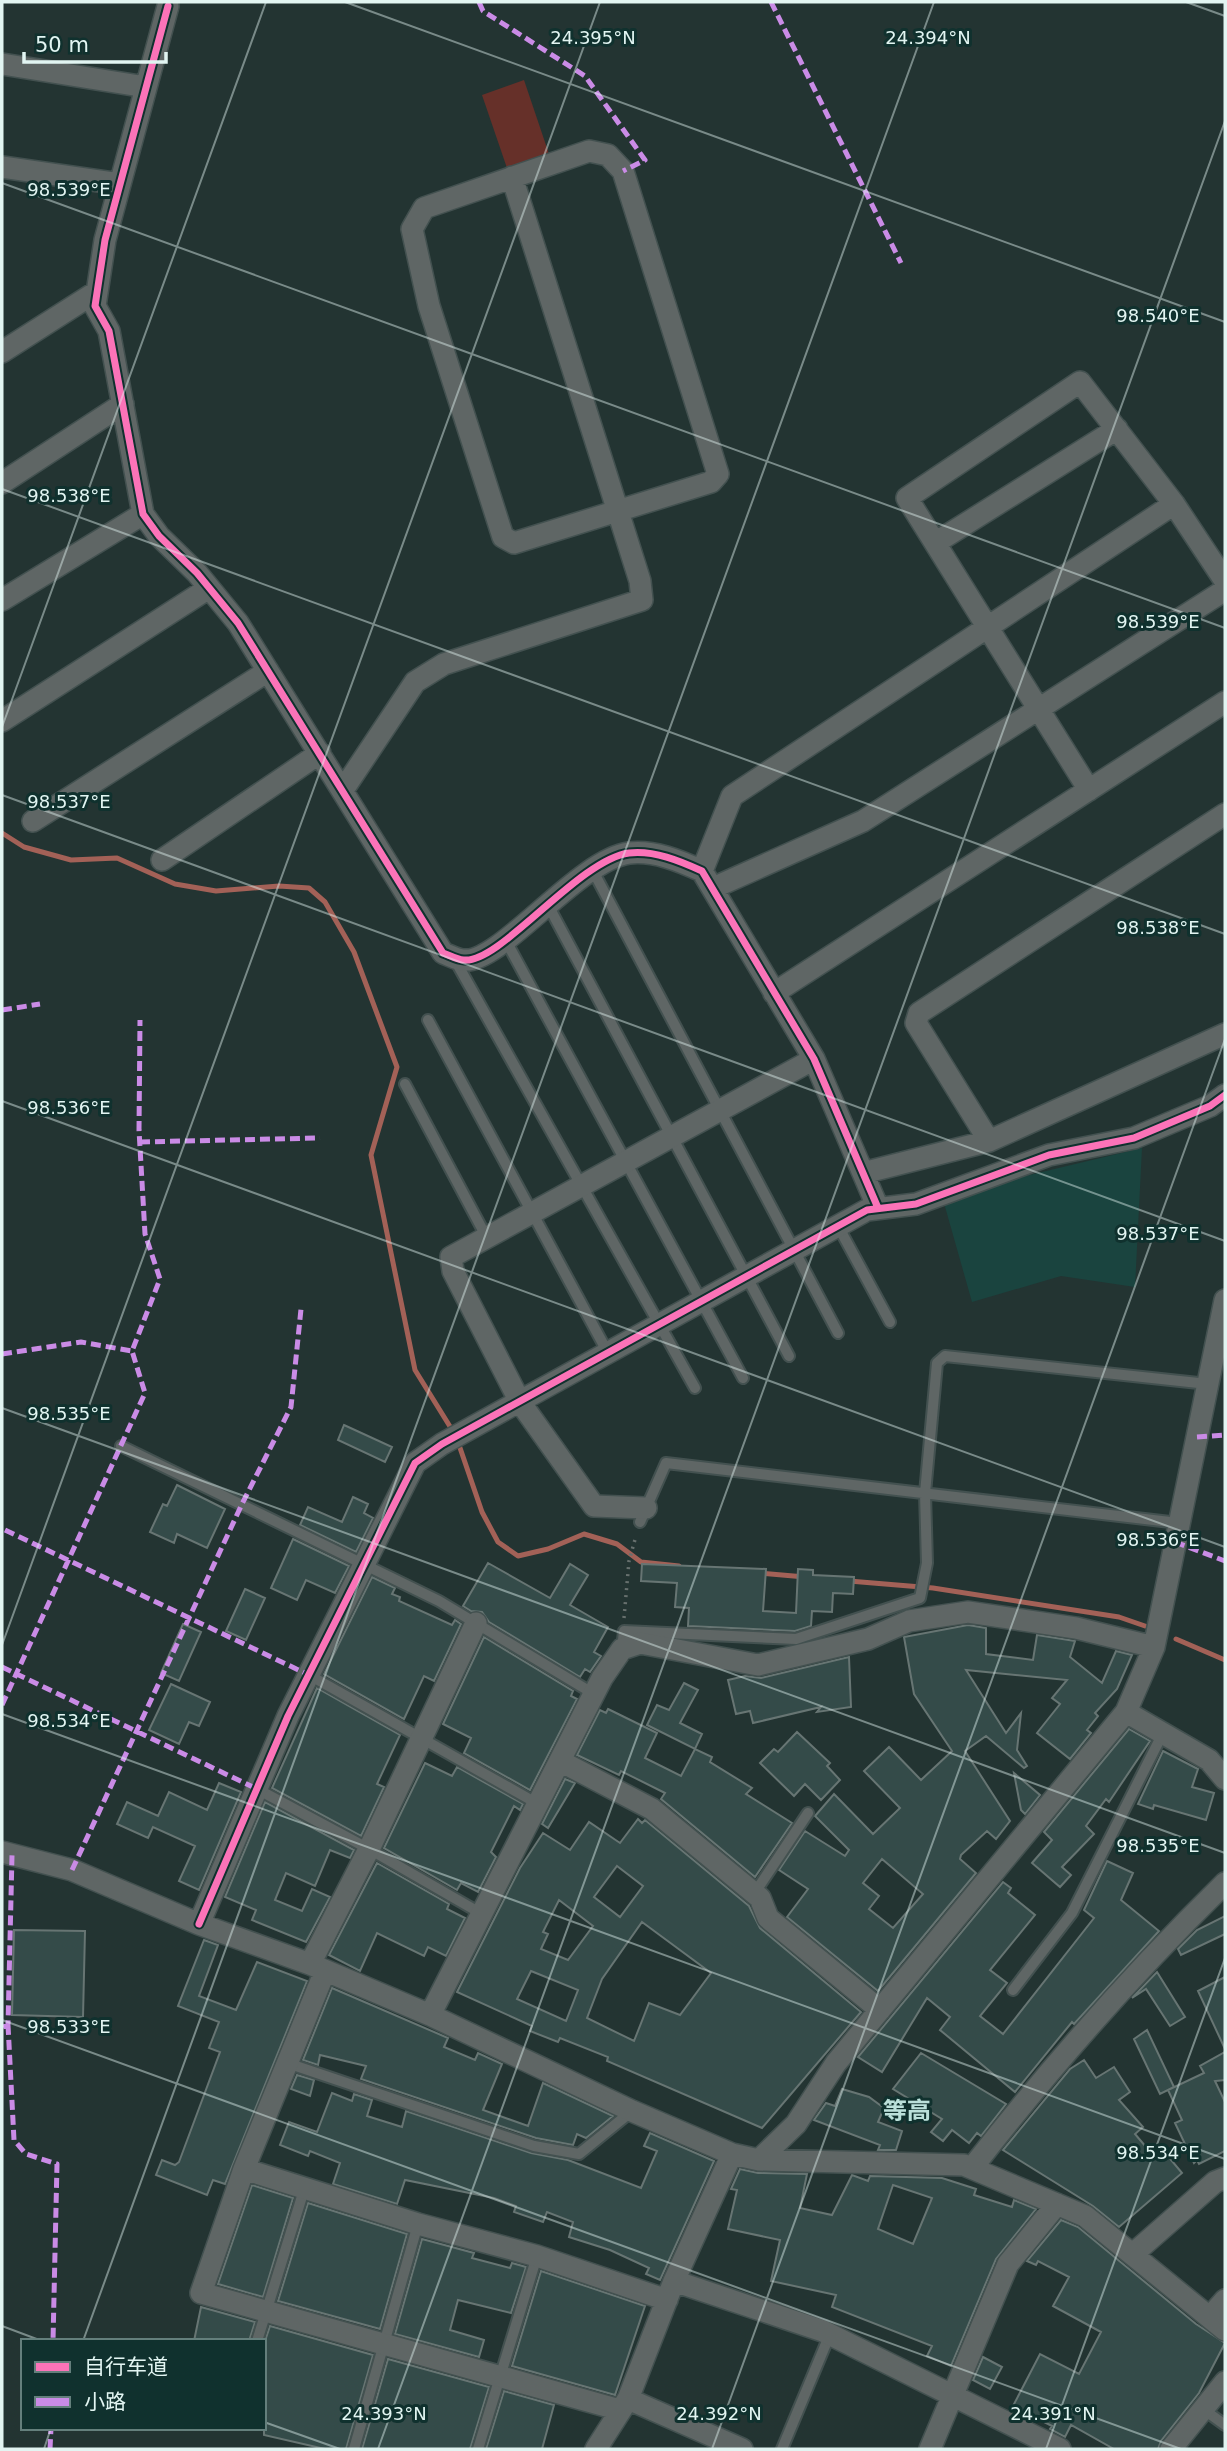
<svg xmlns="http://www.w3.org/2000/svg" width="1227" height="2451" font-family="'DejaVu Sans','Noto Sans SC',sans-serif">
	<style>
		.built { fill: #1a443f }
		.green { fill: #663029 }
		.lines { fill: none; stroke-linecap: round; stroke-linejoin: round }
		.stream { stroke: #a36157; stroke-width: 5 }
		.building { fill: #344b49; stroke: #677573; stroke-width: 2; fill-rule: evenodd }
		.service-casing { stroke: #435150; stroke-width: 14 }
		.minor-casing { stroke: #435150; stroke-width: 24 }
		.path { stroke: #67706e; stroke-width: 3.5; stroke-dasharray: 2 5; stroke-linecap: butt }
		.service { stroke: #5f6665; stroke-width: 10 }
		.minor { stroke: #5f6665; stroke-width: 21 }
		.quiet { stroke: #ca8be6; stroke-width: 5; stroke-dasharray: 10 5; stroke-linecap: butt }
		.cycleway-casing { stroke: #10312e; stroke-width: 11 }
		.cycleway { stroke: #fb73b8; stroke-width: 7 }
		.ticks { fill: none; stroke: #e2f5f2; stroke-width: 2; stroke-opacity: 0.45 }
		.labels { text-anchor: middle; stroke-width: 6; stroke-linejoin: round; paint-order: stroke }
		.quarter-label { font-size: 24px; font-weight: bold; fill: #bbe0da; stroke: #10312e }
		.ticks-label { font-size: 18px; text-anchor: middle; fill: #e2f5f2; stroke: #10312e; stroke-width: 6; stroke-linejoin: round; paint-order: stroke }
	</style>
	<rect width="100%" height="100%" fill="#233432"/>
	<path class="built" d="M1142,1148L1135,1287L1061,1276L972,1302L942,1196Z"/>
	<path class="green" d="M524,80L550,157L508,171L482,95Z"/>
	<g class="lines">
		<path class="stream" d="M2,833L24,847L71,860L117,858L175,884L216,891L279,886L309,888L325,902L354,952L397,1067L371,1155L415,1370L454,1433
			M458,1442L482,1512L498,1542L518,1556L548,1549L584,1534L617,1544L641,1562L679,1566
			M759,1573L805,1577
			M849,1581L933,1588L1119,1617L1145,1626
			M1176,1639L1225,1660"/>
	</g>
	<path class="building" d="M344,1425L392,1447L385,1462L338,1440Z
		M177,1485L225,1509L207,1548L177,1534L174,1543L150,1532L163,1504L167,1506Z
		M353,1497L368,1504L364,1513L373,1518L356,1552L300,1525L308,1507L342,1522Z
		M293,1539L349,1566L335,1593L306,1580L297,1600L271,1588Z
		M488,1563L550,1598L570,1564L588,1575L570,1605L608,1627L594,1652L601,1656L590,1672L585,1669L580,1677L489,1622L482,1612L471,1611L463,1606Z
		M642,1564L766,1569L763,1611L796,1613L798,1569L813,1570V1575L854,1577L853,1594L833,1593L832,1612L812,1611L811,1626L795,1631L688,1626L689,1608L675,1607L677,1583L641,1581Z
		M372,1577L395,1588L392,1594L400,1597L399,1601L452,1625L455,1620L461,1624L434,1681L424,1676L404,1719L324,1674Z
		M245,1589L265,1598L246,1640L226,1631Z
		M183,1624L201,1632L179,1681L161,1673Z
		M968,1625L986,1628V1654L1033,1660L1037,1635L1075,1641L1070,1657L1102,1683L1116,1651L1132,1655L1117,1689L1095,1713L1098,1716L1087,1730L1091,1733L1070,1759L1037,1733L1060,1704L1052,1698L1067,1680L966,1670L1006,1733L1021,1713L1017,1750L1027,1766L1024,1768L986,1736L965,1751L1010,1821L996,1839L987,1831L961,1855L960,1859L976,1873L878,1991L787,1917L808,1889L779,1870L805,1831L845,1856L849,1850L815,1816L834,1794L873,1834L900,1808L864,1771L889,1747L921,1780L952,1751L914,1694L904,1637ZM882,1859L923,1894L893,1928L869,1909L879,1896L863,1883Z
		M484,1637L573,1691L571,1696L577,1699L530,1790L464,1753L471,1738L443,1724Z
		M849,1657L851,1707L817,1712L821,1707L753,1723L750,1711L736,1714L728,1680L745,1676L761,1678Z
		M684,1683L698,1690L680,1723L702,1734L695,1749L647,1725L657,1705L669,1710Z
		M171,1684L210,1702L199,1726L189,1722L179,1744L149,1730Z
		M317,1688L400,1735L377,1784L384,1787L361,1836L272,1788Z
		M608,1709L657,1733L645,1758L681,1776L695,1749L712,1757L710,1762L752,1788L746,1794L792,1823L755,1877L661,1799L665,1793L621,1771L619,1775L577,1755L600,1710L606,1713Z
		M1129,1729L1150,1741L1109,1802L1106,1799L1086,1826L1094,1834L1062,1867L1071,1875L1060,1887L1032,1863L1052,1840L1044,1832Z
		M797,1732L830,1763L827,1766L840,1780L821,1800L805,1784L794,1796L760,1763L774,1749L778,1752Z
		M1163,1751L1198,1769L1192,1787L1214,1793L1206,1820L1154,1805L1153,1809L1138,1804Z
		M425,1763L452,1776L457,1767L523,1804L520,1810L514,1806L491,1852L496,1857L478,1892L461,1883L457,1890L384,1848Z
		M1014,1773L1040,1795L1025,1814L1021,1810Z
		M565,1779L575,1783L548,1828L542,1824Z
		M219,1783L241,1792L199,1890L179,1881L195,1846L153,1827L148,1838L117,1824L127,1802L158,1816L169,1792L207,1810Z
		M265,1802L354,1850L350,1858L330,1850L315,1886L286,1873L275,1900L302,1911L312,1889L330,1897L306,1942L252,1920L256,1910L225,1897Z
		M638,1819L642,1823L645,1820L749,1906L760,1928L861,2012L762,2128L607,2061L608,2057L560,2038L558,2042L530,2031L532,2026L457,1992L520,1868L543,1833L570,1850L589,1822L620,1843ZM617,1866L643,1886L620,1917L594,1897ZM559,1900L593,1926L568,1960L541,1949L548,1934L543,1932ZM642,1922L711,1973L680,2015L649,2003L634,2041L587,2018L602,1979ZM531,1971L578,1990L566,2021L517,1999Z
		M1107,1861L1133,1873L1121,1900L1159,1931L1074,2024L1072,2022L1015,2092L940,2030L950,2017L927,1998L882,2072L858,2057L1003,1882L1011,1888L1008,1893L1035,1915L990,1970L1007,1983L980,2016L1003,2034L1094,1918L1084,1910Z
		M377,1863L449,1904L447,1909L465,1918L446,1956L428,1947L424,1956L377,1933L360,1971L329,1955Z
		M1225,1916V1934L1181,1955L1178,1949L1197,1930Z
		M14,1930L85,1931L83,2017L12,2015Z
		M204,1940L218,1945L199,1996L236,2010L257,1962L307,1981L225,2184L213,2180L207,2195L156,2175L162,2160L175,2165L179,2162L220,2052L209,2048L219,2022L178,2006Z
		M1157,1972L1185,2017L1170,2026L1146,1989L1132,1998Z
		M1225,1977V2049L1198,1991Z
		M332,1988L448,2038L444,2047L475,2060L478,2053L502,2064L483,2110L528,2126L543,2083L613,2116L586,2138L577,2134L573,2145L536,2138L361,2079L366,2066L320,2055L318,2065L303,2060Z
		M1147,2030L1174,2087L1160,2094L1134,2039Z
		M1225,2052V2080L1215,2081L1225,2102V2151L1199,2164L1197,2160L1194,2163L1175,2123L1182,2120L1168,2090L1204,2073L1200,2066Z
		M921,2053L1006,2104L981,2136L977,2133L969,2143L952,2130L943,2141L931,2132L942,2119L893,2089Z
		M1084,2060L1096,2078L1114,2067L1130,2092L1119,2100L1143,2127L1135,2134L1157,2160L1167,2155L1182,2173L1119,2227L1093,2206L1003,2150L1070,2069Z
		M297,2075L314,2080L310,2096L291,2089Z
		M842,2089L869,2097L884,2108L878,2122L902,2131L896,2150H878L880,2145L814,2120L826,2103L835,2106Z
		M332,2093L352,2101L354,2094L372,2100L367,2116L402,2127L406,2111L531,2153L568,2160L641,2188L657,2151L644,2146L650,2133L714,2161L660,2280L646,2274L649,2268L610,2250L569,2237L573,2222L547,2212L543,2222L514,2212L516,2206L494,2198L405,2180L397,2204L333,2184L340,2163L310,2151L308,2156L280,2145L289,2122L317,2132Z
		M740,2169L758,2173L807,2174L800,2208L832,2215L852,2175L868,2181L870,2176L942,2178L976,2189L974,2195L1012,2207L1014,2200L1036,2209L996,2259L951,2366L927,2356L932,2346L832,2307L836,2295L771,2281L780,2240L728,2229L737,2190L731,2189ZM893,2185L932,2198L913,2244L878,2229Z
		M252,2185L293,2198L263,2297L218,2284Z
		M308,2203L407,2234L380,2329L278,2301Z
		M1061,2220L1078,2227L1196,2324L1225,2343L1199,2393L1161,2441L1158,2449H1114L1071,2425L1065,2437L1050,2429L1052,2426L1013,2406L1040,2354L1079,2374L1101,2332L1053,2306L1069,2277L1038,2261L1036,2265L1027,2261Z
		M422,2239L474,2253L472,2258L510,2268L512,2263L526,2267L511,2313L458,2300L450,2330L484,2340L479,2357L395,2334Z
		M541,2271L645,2306L615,2395L512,2366Z
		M201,2307L255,2322L249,2341H194Z
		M270,2326L373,2355L346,2449H325L264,2435V2344Z
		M983,2357L1002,2367L990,2389L973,2380Z
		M388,2359L489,2387L470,2449H362Z
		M504,2391L554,2405L542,2449H486Z"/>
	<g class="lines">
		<defs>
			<path id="service" d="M592,869L838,1333
				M548,905L789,1356
				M505,939L743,1378
				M455,960L695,1388
				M428,1020L608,1353
				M405,1084L487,1238
				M838,1226L890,1322
				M121,1446L439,1601L594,1694
				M640,1522L666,1463L1179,1523
				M622,1649L624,1631L796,1639L920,1598L927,1563L925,1493L937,1363L945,1356L1208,1384
				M309,1675L538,1804
				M257,1789L369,1849L482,1914
				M754,1894L808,1813
				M1013,1990L1072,1913L1163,1733
				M287,2063L534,2146L579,2154L632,2111
				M257,2341L304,2190
				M1203,2409L1225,2425
				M354,2449L418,2224
				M478,2449L537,2256
				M782,2449L830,2334"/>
			<path id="minor" d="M168,6L105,240L95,306L109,331L143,514L159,536L197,573L238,623L443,953C449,955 457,960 464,960C500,964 578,860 629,853C654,850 680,861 702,871L814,1059L878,1208
				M2,64L146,87
				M589,151L608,155L623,171L718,474L711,482L514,543L503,537L429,306L412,229L424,208Z
				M2,167L120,184
				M2,352L96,292
				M2,483L123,404
				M935,543L1117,429
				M2,600L143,514
				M2,721L209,588
				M343,790L415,682L444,664L642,600L640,581L512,177
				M1089,790L907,498L1080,382L1174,504L1225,581
				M33,821L268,671
				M162,860L320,753
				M702,871L732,796L1174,504
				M713,888L863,821L1225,590
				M774,993L1225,702
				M989,1141L916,1023L919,1013L1225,814
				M863,1173L989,1141L1225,1034
				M646,1508L594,1506L520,1402L453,1271L451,1257L814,1059
				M1126,1712L1209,1760L1225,1779
				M560,1761L652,1809L760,1898L768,1918L880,2010
				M2,1852L72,1870L199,1924L310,1964L430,2015L632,2111L732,2154L759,2160L964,2165L1085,2216L1225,2330
				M199,1924L288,1716L415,1463L442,1444L867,1210L916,1204L1049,1155L1134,1138L1210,1106L1225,1095
				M310,1964L369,1849L476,1623
				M325,1971L244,2169L201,2293L620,2410
				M430,2015L602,1678L622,1649L640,1643L758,1665L868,1639L909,1621L968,1612L1076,1628L1154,1647
				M759,2160L796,2124L836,2063L1126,1712L1154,1647L1225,1300
				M972,2168C1050,2068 1134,1972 1225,1883
				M244,2169L418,2224L537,2256L667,2300
				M1133,2254L1215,2182L1225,2178
				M674,2281L823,2331L1060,2449
				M1210,2317L1225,2300
				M628,2399L742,2449
				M596,2449L628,2399L674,2281L732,2154
				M930,2449L1008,2264L1057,2204
				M1171,2449L1225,2382"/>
		</defs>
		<use href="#service" class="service-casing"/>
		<use href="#minor" class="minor-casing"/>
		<path class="path" d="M624,1618L629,1561L636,1536"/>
		<use href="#service" class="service"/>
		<use href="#minor" class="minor"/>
		<path class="quiet" d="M479,2L483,11L585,76L645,160L623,171
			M771,2L901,263
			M2,1010L40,1004
			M140,1142L320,1138
			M2,1354L81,1342L132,1351
			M1197,1437L1225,1435
			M5,1530L309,1675
			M1175,1542L1225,1561
			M2,1667L257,1789
			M2,1705L145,1393L132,1351L160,1279L145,1234L139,1130L140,1020
			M72,1870L242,1504L291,1407L301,1309
			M8,2025L14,2140L26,2154L57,2164L53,2341
			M3,2027L8,2025L12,1855
			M50,2449L51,2428"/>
		<defs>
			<path id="cycleway" d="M168,6L105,240L95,306L109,331L143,514L159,536L197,573L238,623L443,953C449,955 457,960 464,960C500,964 578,860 629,853C654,850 680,861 702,871L814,1059L878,1208
				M199,1924L288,1716L415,1463L442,1444L867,1210L916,1204L1049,1155L1134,1138L1210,1106L1225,1095"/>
		</defs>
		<use href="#cycleway" class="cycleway-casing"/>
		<use href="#cycleway" class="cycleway"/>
	</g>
	<path class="ticks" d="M345,2L1225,322M1186,2L1225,16M2,183L1225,628M2,489L1225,934M2,727L266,2M2,795L1225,1241M2,1101L1225,1547M2,1408L1225,1853M2,1645L600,2M2,1714L1225,2159M2,2020L1181,2449M2,2326L42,2341M83,2341L934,2M264,2422L340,2449M44,2449L51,2428M378,2449L1225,121M712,2449L1225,1039M1046,2449L1225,1958"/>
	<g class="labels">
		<g class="quarter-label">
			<text x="907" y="2119">等高</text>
		</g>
	</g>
	<g class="ticks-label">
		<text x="593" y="44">24.395°N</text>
		<text x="928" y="44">24.394°N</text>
		<text x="69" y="196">98.539°E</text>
		<text x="1158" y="322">98.540°E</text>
		<text x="69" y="502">98.538°E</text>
		<text x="1158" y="628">98.539°E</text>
		<text x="69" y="808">98.537°E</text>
		<text x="1158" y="934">98.538°E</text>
		<text x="69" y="1114">98.536°E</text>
		<text x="1158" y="1240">98.537°E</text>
		<text x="69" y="1420">98.535°E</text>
		<text x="1158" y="1546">98.536°E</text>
		<text x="69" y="1727">98.534°E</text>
		<text x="1158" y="1852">98.535°E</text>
		<text x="69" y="2033">98.533°E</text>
		<text x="1158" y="2159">98.534°E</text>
		<text x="384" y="2420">24.393°N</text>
		<text x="719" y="2420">24.392°N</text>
		<text x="1053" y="2420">24.391°N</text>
	</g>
	<rect width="1227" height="2451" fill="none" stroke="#e2f5f2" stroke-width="7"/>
	<rect x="21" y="2339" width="245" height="91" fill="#10312e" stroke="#647f7c" stroke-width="2"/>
	<rect x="35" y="2362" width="35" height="10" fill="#fb73b8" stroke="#647f7c" stroke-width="2"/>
	<text x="84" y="2374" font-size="21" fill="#e2f5f2">自行车道</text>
	<rect x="35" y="2397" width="35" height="10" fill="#ca8be6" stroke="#647f7c" stroke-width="2"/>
	<text x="84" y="2409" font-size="21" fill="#e2f5f2">小路</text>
	<path d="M24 52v10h142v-10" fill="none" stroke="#e2f5f2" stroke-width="3.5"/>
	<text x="35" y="52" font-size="21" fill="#e2f5f2" stroke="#10312e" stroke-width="5" paint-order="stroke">50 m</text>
</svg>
